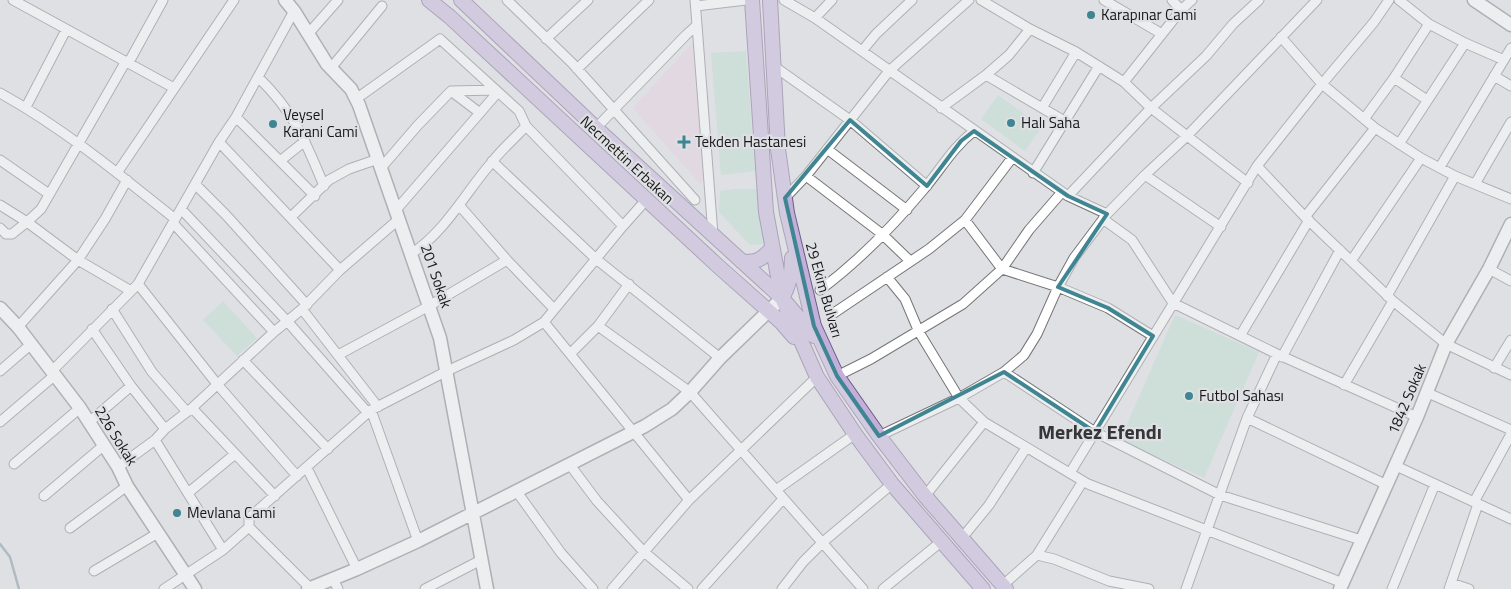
<svg xmlns="http://www.w3.org/2000/svg" width="1511" height="589" font-family="'Titillium Web',sans-serif">
	<style>
		.medical { fill: #e4cfdd }
		.green { fill: #badbc9 }
		.lines { fill: none; stroke-linecap: round; stroke-linejoin: round }
		.stream { stroke: #738f9a; stroke-width: 2.5 }
		.street-casing { stroke: #767679; stroke-width: 11 }
		.secondary-casing { stroke: #767679; stroke-width: 15 }
		.primary-casing { stroke: #6d5986; stroke-width: 16 }
		.street { stroke: #fff; stroke-width: 9 }
		.secondary { stroke: #fff; stroke-width: 12 }
		.primary { stroke: #c3b0da; stroke-width: 14 }
		.marked { fill: none; stroke: #408592; stroke-width: 4; stroke-linejoin: round }
		.poi-dot { fill: #408592; stroke: #dfe0e3; stroke-width: 2 }
		.labels { text-anchor: middle; stroke-width: 4.5; stroke-linejoin: round; paint-order: stroke }
		.poi-label { font-size: 15px; fill: #171719; stroke: #dfe0e3; text-anchor: start }
		.street-label { font-size: 15px; fill: #171719; stroke: #dfe0e3 }
		.district-label { font-size: 20px; font-weight: bold; fill: #363638; stroke: #dfe0e3 }
	</style>
	<rect width="100%" height="100%" fill="#dfe0e3"/>
	<path class="medical" d="M697,38L707,176L700,184L633,108Z"/>
	<path class="green" d="M746,51L755,171L721,175L711,53Z
		M998,95L1042,127L1025,151L981,119Z
		M736,189H760L764,244L750,245L719,212L720,191Z
		M223,301L257,338L237,356L203,320Z
		M1175,315L1259,352L1204,478L1120,440Z"/>
	<g class="lines">
		<path class="stream" d="M0,544L10,557L19,589"/>
		<defs>
			<path id="street" d="M13,0L174,88
				M507,0L572,63L695,200
				M784,0L815,18L1068,196L1107,214
				M981,0L1030,29L1076,52L1124,82L1151,108L1248,183
				M1104,0L1162,34
				M1172,0L1181,10
				M1399,0L1429,24L1465,43L1504,60
				M696,6L746,0
				M815,18L832,0
				M697,25L713,235
				M308,34L338,0
				M1281,37L1322,84L1375,128L1421,158L1455,176L1511,199
				M546,39L588,0
				M862,51L876,34L912,0
				M129,62L163,0
				M775,67L850,120L927,186
				M331,68L382,6
				M577,69L649,0
				M986,75L1009,55L1030,29
				M1494,76L1511,86
				M258,77C294,112 305,140 324,186
				M1394,78L1427,100
				M1124,82L1181,10L1192,0
				M451,91L480,113
				M0,93C63,128 119,174 175,219
				M356,99L440,39L519,111L526,126L623,226
				M26,107L66,30
				M941,108L986,75L1066,122
				M1042,108L1076,52
				M236,117L315,196
				M1364,119L1394,78L1429,24
				M596,128L686,35L697,25L695,0
				M219,142L340,270
				M1399,144L1465,43
				M827,149L907,210
				M0,160L49,194
				M280,161L305,141
				M492,161L596,259L720,358
				M1257,166L1305,217L1393,301L1446,344L1511,375
				M1440,167L1511,48
				M381,168L418,125L451,91L496,90
				M117,173L234,0
				M1033,173L1099,66
				M1145,175L1221,227
				M806,176L882,234L910,261
				M1475,184L1511,122
				M196,185L226,215L307,305
				M1068,196L1151,108L1206,56L1233,24L1259,0
				M785,198L806,176L889,71L969,0
				M0,205L27,222L78,260L131,291
				M459,205L507,260L554,309
				M181,209L287,321L368,413
				M396,210L498,92
				M291,217L329,180L349,169L378,159
				M1305,217L1375,128
				M1103,219L1132,240L1173,303L1277,354L1417,417
				M965,220L1002,269L1058,287L1108,308L1153,336
				M173,223L274,332
				M0,228L6,234H12L27,222L41,209L126,61
				M411,254C446,231 465,193 492,162C502,149 515,138 526,126
				M1351,261L1421,158
				M1489,269L1511,281
				M887,277L905,299L919,332L959,398L984,422L1088,484L1343,583
				M138,284L217,384L297,476
				M820,290C859,261 893,226 924,189C941,169 953,147 974,131
				M1387,296L1455,176
				M112,309L152,372L187,412
				M302,309L378,407
				M831,315L929,249L965,220L1012,158
				M544,322L689,500
				M598,326L690,392L863,589
				M18,327L78,260L105,219L127,180
				M92,329L131,386L165,429
				M1240,336L1309,220
				M570,354L598,326L629,284
				M338,355L429,306L507,260
				M1282,357L1340,250
				M243,360L328,449
				M1494,368L1511,340
				M0,371L30,345
				M52,371L138,284L219,142L236,117L294,11
				M1004,372L1095,432L1220,495L1361,540
				M837,376L871,359L963,304L1002,269L1029,230L1062,192
				M1344,385L1393,301
				M1428,393L1511,430
				M192,408L275,496
				M371,410L418,541
				M1247,418L1387,485
				M0,422L55,375
				M88,423L131,386
				M879,436L959,398L1004,372L1024,355L1037,334L1058,287L1074,258L1107,214L1145,175L1187,136L1317,0
				M155,440L223,550
				M14,464L80,408
				M570,465L597,501L643,551L688,589
				M1396,466L1511,519
				M118,467L155,440L165,429L192,408L274,332L302,309L340,270L399,219
				M307,468L357,569
				M1070,473L1257,166L1322,84L1374,22L1389,0
				M776,490L855,434
				M517,492L561,553L593,589
				M188,493L235,454
				M44,496L103,446
				M925,496L984,422
				M1474,502L1511,434
				M70,528L127,486
				M962,538L989,505L1026,448
				M1037,555L1083,481
				M94,571L158,533
				M333,579L338,589
				M1451,583L1469,589
				M1003,585L1037,555L1054,559L1109,581L1149,589
				M310,588L249,527V518L371,410L447,371L514,340L544,322L623,226L646,200
				M164,589L223,550L249,527
				M425,589L481,560
				M612,589L689,500L817,377
				M702,589L783,499
				M782,589L803,562L823,542L892,484
				M883,589L942,541
				M1186,589L1247,418L1277,354
				M1392,589L1435,484
				M1449,589L1478,504"/>
			<path id="secondary" d="M285,0L294,11L327,64L351,89L359,105L440,338L487,589
				M1474,0L1511,25
				M0,308L18,327L80,408L118,467L127,486L195,589
				M308,589L357,569L418,541L645,426L672,409L690,392L720,358L782,298
				M1340,589L1417,417L1446,344L1489,269L1511,224"/>
			<path id="primary" d="M429,0L450,17L718,266L781,322L794,337
				M461,0L596,128L782,298L814,336
				M752,0L766,212L782,298L817,377L855,434L892,484L983,589
				M770,0L778,149L787,213L814,326L837,376L879,436L925,496L1006,589
				M741,261C755,264 763,259 772,248
				M782,298C790,285 792,272 792,258"/>
		</defs>
		<use href="#street" class="street-casing"/>
		<use href="#secondary" class="secondary-casing"/>
		<use href="#primary" class="primary-casing"/>
		<use href="#street" class="street"/>
		<use href="#secondary" class="secondary"/>
		<use href="#primary" class="primary"/>
	</g>
	<path d="M0 0H1511V589H0ZM850,120L927,186L961,141L974,131L1068,196L1107,214L1058,287L1108,308L1153,336L1095,432L1004,372L879,436L837,376L814,326L785,198Z" fill="#dfe0e3" fill-opacity=".55" fill-rule="evenodd"/>
	<path class="marked" d="M850,120L927,186L961,141L974,131L1068,196L1107,214L1058,287L1108,308L1153,336L1095,432L1004,372L879,436L837,376L814,326L785,198Z"/>
	<g class="poi-dot">
		<circle cx="1091" cy="15" r="5"/>
		<circle cx="1011" cy="123" r="5"/>
		<circle cx="273" cy="124" r="5"/>
		<path d="M681.5 134.5h5v5h5v5h-5v5h-5v-5h-5v-5h5z"/>
		<circle cx="1189" cy="396" r="5"/>
		<circle cx="177" cy="513" r="5"/>
	</g>
	<g class="labels">
		<g class="poi-label">
			<text x="1101" y="20">Karapınar Cami</text>
			<text x="283" y="120">Veysel<tspan x="283" dy="17">Karani Cami</tspan></text>
			<text x="1021" y="128">Halı Saha</text>
			<text x="695" y="147">Tekden Hastanesi</text>
			<text x="1199" y="401">Futbol Sahası</text>
			<text x="187" y="518">Mevlana Cami</text>
		</g>
		<g class="street-label">
			<text transform="translate(627 160) rotate(43)" y="5">Necmettin Erbakan</text>
			<text transform="translate(436 276) rotate(71)" y="5">201 Sokak</text>
			<text transform="translate(824 290) rotate(74)" y="5">29 Ekim Bulvarı</text>
			<text transform="translate(1407 399) rotate(-67)" y="5">1842 Sokak</text>
			<text transform="translate(116 436) rotate(58)" y="5">226 Sokak</text>
		</g>
		<g class="district-label">
			<text x="1100" y="439">Merkez Efendı</text>
		</g>
	</g>
</svg>
